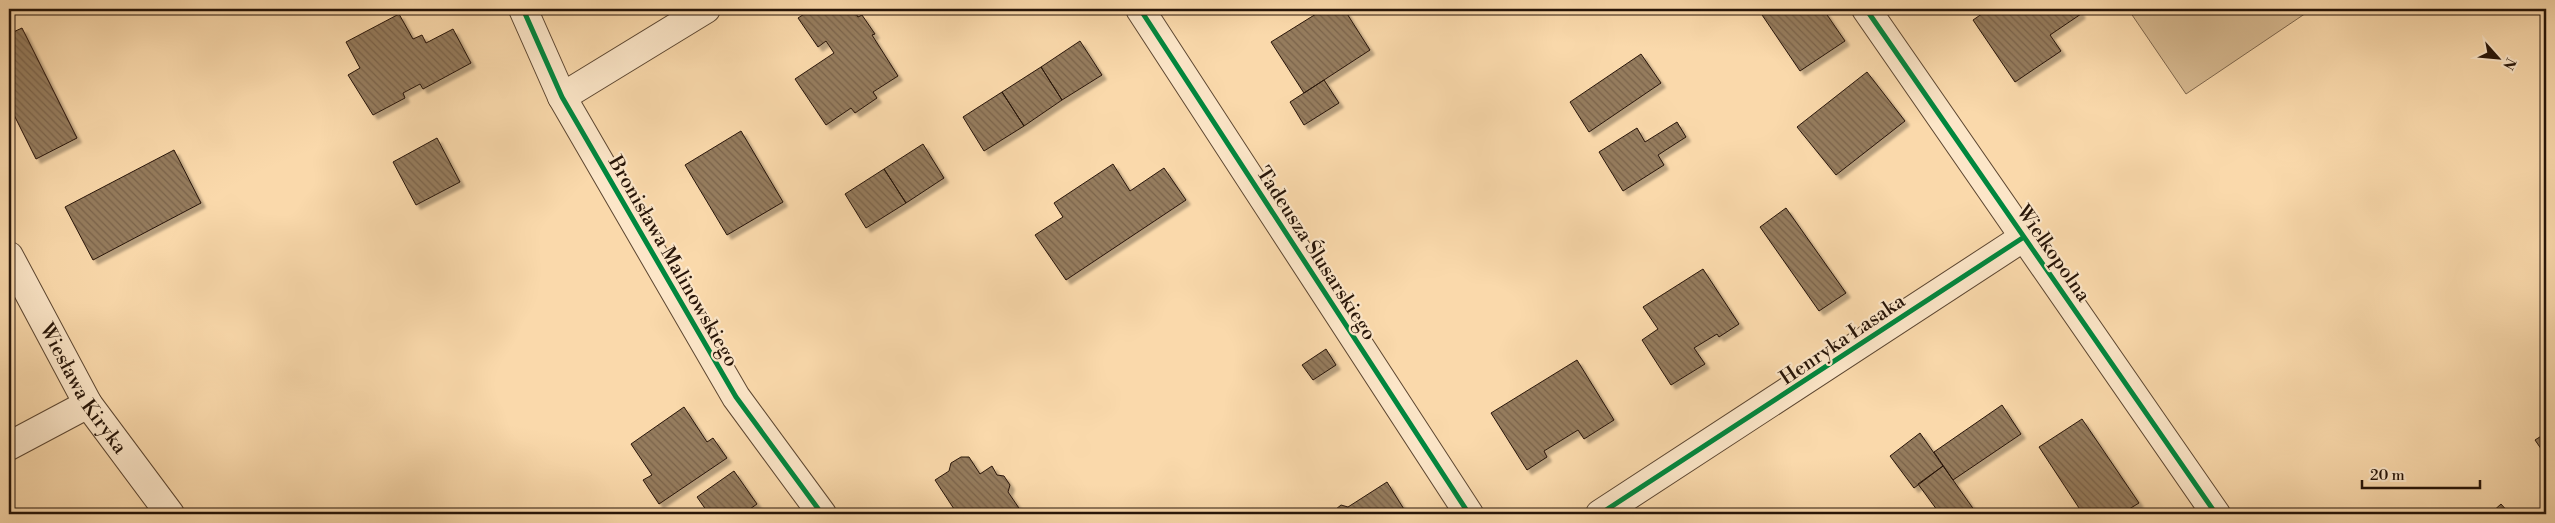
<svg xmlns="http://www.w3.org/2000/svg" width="2555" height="523" font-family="'Libre Bodoni',serif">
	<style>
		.pitch { fill: #d6b88f; stroke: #7e664c }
		.building { fill: url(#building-back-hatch); stroke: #271508; filter: url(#shadow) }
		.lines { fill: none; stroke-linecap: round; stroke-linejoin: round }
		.minor-casing { stroke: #5c4631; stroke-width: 30 }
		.minor { stroke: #fce6c8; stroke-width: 28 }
		.cycleway-casing { stroke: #fce6c8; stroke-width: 8 }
		.cycleway { stroke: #00873e; stroke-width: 5 }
		.labels { text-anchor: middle; stroke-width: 4.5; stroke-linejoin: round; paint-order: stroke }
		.street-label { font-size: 20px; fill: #271508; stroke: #fce6c8 }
	</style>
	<defs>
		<pattern id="building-back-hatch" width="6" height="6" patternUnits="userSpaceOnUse" patternTransform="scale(1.25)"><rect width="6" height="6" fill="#957b5d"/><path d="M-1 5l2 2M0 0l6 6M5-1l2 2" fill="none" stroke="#7a644b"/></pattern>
		<filter id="shadow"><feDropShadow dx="4.5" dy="4.5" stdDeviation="1" flood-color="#0004"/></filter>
	</defs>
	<rect width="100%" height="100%" fill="#fad9ab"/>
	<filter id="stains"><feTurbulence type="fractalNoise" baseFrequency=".004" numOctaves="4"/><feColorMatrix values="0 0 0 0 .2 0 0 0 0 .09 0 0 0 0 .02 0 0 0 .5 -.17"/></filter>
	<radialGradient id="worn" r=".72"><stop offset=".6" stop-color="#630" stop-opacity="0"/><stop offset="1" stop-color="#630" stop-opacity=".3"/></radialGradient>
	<path class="pitch" d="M2128,9H2312L2186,94Z"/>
	<path class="building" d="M812,9H853L858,17L862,15L875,34L872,35L898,76L873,92L877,98L855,113L851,108L826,125L795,79L834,53L826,41L818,47L798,18Z
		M1324,9H1344L1370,50L1304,93L1271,42Z
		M1758,9H1823L1845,41L1800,71Z
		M1989,9H2078L2081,14L2050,35L2061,51L2015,82L1973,20Z
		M399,14L413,39L422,35L426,43L453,29L471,63L423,89L420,84L403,93L405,98L373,115L348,75L360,68L346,42Z
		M22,28L77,138L36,159L9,105V34Z
		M1080,41L1102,75L1062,100L1041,67Z
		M1641,54L1661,83L1589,132L1570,102Z
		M1041,67L1062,100L1024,126L1002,92Z
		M1867,72L1905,121L1836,175L1797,127Z
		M1324,80L1339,103L1304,125L1290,102Z
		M1002,92L1024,126L984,151L963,117Z
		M1677,122L1686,137L1658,155L1664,165L1623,191L1599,152L1637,128L1645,142Z
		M741,131L783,202L727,235L685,165Z
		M437,138L460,182L416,205L393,162Z
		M923,144L944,178L906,203L884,169Z
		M174,150L201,203L93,260L65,207Z
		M1113,164L1130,191L1164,168L1186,200L1066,280L1035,235L1063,217L1054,203Z
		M884,169L906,203L866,228L845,194Z
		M1786,208L1846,293L1819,311L1760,227Z
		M1703,269L1739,324L1719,337L1717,334L1694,348L1705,364L1671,385L1642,340L1658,329L1643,307Z
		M1326,349L1336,365L1313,380L1302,365Z
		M1577,360L1614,420L1584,439L1578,430L1544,451L1547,457L1527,470L1491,413Z
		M2002,405L2021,434L1953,480L1934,452Z
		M684,407L707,442L713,438L727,458L659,504L643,480L652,475L631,444Z
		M2082,419L2139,503L2121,514H2083L2039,447Z
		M1920,433L1943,466L1914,488L1890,456Z
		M2546,433V456L2535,440Z
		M961,457H969L980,474L992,466L997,475L1004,476L1010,485L1008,492L1023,514H953L956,512L935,480L949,471L951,463Z
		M1943,466L1953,480L1977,514H1940L1918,484Z
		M734,471L757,504L743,514H709L697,497Z
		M1387,482L1407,514H1330L1341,505L1348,507Z
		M2501,504L2510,514H2490Z"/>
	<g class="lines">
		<defs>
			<g id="minor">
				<path d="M523,9L562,97L736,397L822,514"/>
				<path d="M1140,9L1469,514"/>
				<path d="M1866,9L2216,514"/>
				<path d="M562,97L706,9"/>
				<path id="s1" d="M9,256L88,404L170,514"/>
				<path d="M9,446L88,404"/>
				<path d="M1600,514L2024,237"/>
			</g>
		</defs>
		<use href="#minor" class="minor-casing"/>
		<use href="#minor" class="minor"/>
		<defs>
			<path id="cycleway" d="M523,9L562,97L736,397L822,514
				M1140,9L1469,514
				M1866,9L2216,514
				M1600,514L2024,237"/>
		</defs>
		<use href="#cycleway" class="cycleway-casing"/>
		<use href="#cycleway" class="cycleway"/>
	</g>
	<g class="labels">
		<g class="street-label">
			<text transform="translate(1317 253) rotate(57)" y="7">Tadeusza Ślusarskiego</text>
			<text transform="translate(2054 253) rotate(55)" y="7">Wielkopolna</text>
			<text transform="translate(674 261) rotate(60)" y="7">Bronisława Malinowskiego</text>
			<text transform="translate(1842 339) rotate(-34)" y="7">Henryka Łasaka</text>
			<text dy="7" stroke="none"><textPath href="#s1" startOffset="152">Wiesława Kiryka</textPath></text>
		</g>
	</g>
	<rect width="2555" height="523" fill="none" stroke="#fad9ab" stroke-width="30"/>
	<rect x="10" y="10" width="2535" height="503" fill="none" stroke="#271508" stroke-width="2.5"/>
	<rect x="15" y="15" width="2525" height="493" fill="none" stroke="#271508"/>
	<g transform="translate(2498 58) rotate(117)" stroke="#fce6c8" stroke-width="4" paint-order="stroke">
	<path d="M0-4L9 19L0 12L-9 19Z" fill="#271508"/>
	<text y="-8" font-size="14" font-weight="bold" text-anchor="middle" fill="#271508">N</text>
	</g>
	<path d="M2362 480v8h118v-8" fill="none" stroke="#271508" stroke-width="2.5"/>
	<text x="2370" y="480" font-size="15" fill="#271508" stroke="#fce6c8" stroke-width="4" paint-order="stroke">20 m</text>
	<rect width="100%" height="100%" filter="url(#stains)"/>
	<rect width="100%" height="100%" fill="url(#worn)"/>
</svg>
